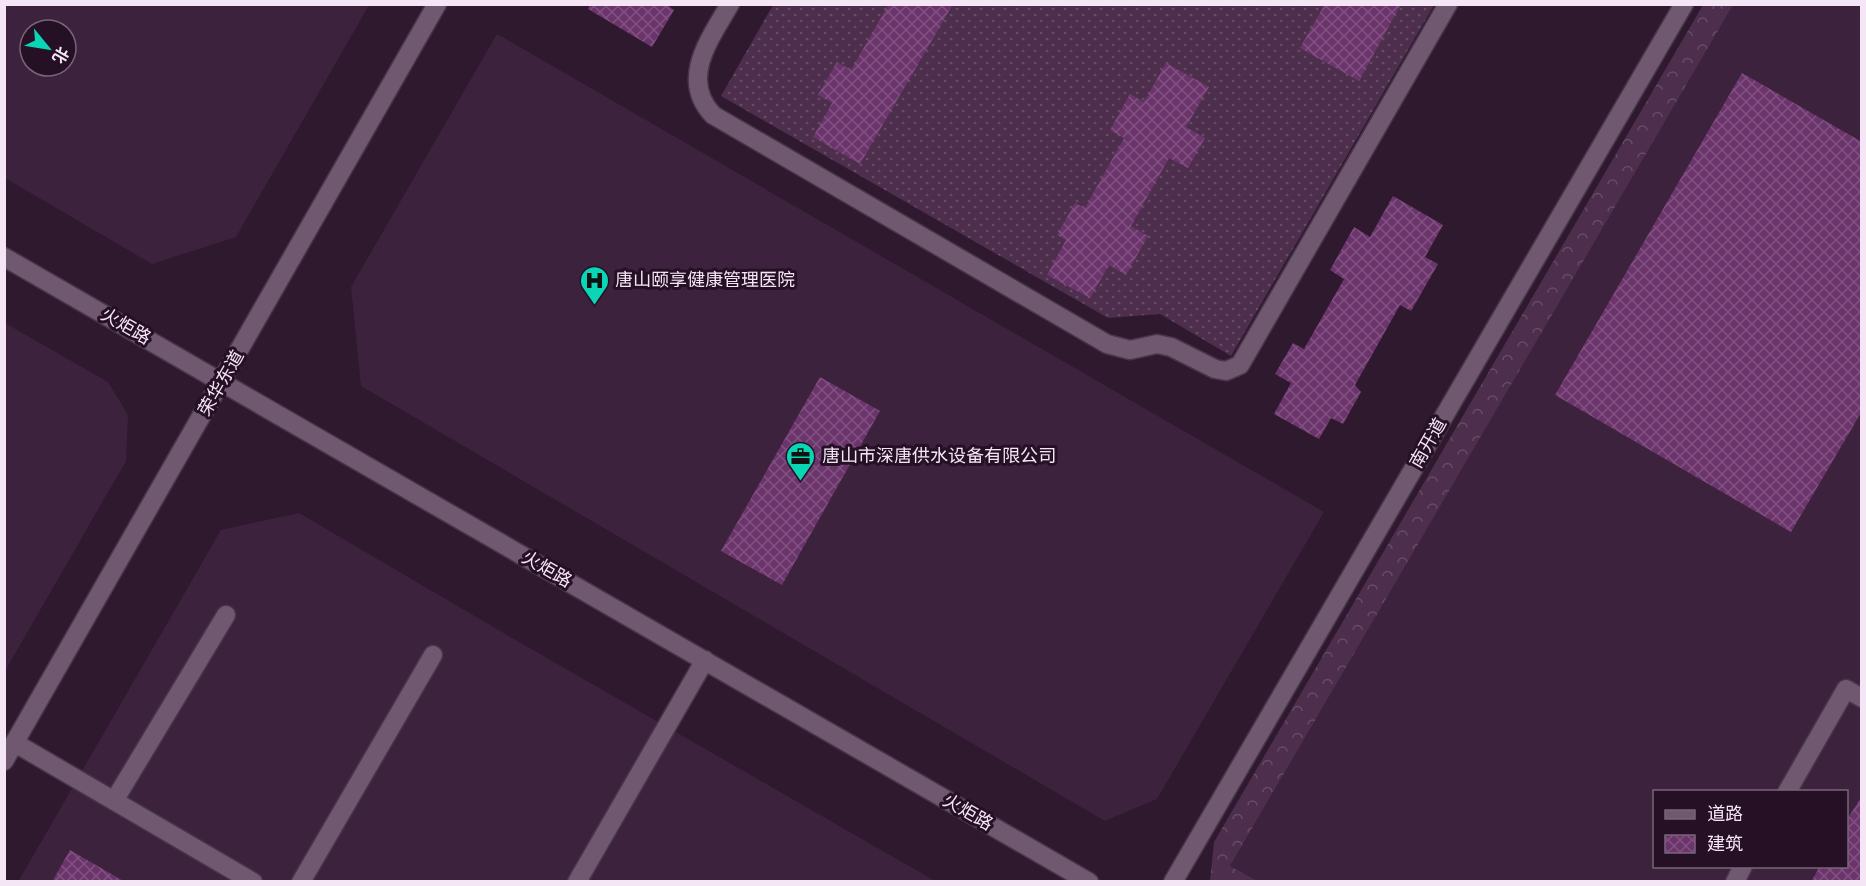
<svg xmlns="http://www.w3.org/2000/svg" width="1866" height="886" font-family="'DejaVu Sans','Noto Sans SC',sans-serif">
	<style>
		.built { fill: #3d223d; fill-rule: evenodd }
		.grass { fill: url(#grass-dots) }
		.forest { fill: url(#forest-crowns) }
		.building { fill: url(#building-cross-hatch) }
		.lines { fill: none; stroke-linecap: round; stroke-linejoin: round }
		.minor-casing { stroke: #473648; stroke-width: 21 }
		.minor { stroke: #715871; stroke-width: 18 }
		.labels { text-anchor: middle; stroke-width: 6; stroke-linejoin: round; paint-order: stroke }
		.poi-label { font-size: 18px; fill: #f5e6f5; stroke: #251025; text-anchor: start }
		.street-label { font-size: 18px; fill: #f5e6f5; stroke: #251025 }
	</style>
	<defs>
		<pattern id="grass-dots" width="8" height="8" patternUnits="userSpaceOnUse" patternTransform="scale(1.5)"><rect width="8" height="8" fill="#4d2e4d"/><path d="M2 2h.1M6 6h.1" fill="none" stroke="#674c67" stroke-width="1.8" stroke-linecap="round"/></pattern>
		<pattern id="forest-crowns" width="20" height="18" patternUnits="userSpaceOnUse" patternTransform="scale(1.5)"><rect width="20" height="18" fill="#4d2e4d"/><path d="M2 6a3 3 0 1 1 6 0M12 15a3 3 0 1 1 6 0" fill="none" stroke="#674c67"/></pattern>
		<pattern id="building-cross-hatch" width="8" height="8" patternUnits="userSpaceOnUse" patternTransform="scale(1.5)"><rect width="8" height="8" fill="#6b356b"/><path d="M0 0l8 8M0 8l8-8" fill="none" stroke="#815281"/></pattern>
	</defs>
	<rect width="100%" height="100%" fill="#2f192f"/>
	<path class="built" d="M5,4H369V5L236,237L152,264L5,178ZM30,30H66V66H30Z
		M1733,5H1861V881L1257,882L1230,866ZM1654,792H1846V866H1654Z
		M497,34L1324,512L1157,799L1105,821L361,386L351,287Z
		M5,323L108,382L128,415L126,461L5,671Z
		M299,513L519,642L935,881L18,882L221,530Z"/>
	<path class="grass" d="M773,5H1434L1231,356L1160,314L1108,318L721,96Z"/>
	<path class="forest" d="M1703,5H1733L1230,866L1257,881H1210L1214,842Z"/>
	<path class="building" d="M590,4H666L674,10L652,47L588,9Z
		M889,4H953L860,164L813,137L832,103L818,95L837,62L851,70Z
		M1325,4H1401L1359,81L1300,48Z
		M1166,63L1209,87L1186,127L1205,138L1188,168L1169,158L1131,226L1148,236L1126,275L1109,265L1090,298L1047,275L1066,240L1057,235L1075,203L1085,208L1124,138L1110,130L1130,94L1144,102Z
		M1742,73L1862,142V411L1791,532L1555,395Z
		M1393,196L1443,225L1425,257L1438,264L1411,311L1400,305L1355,385L1361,392L1343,424L1331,418L1319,439L1274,414L1291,383L1275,374L1293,343L1304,349L1344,279L1330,270L1354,227L1370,237Z
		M820,377L880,411L782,585L721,551Z
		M1862,796V882H1811L1820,866H1846V821Z
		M70,850L125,882H52Z"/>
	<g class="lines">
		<defs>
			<path id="minor" d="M730,4C710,39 679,79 713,115L1107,344L1130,350L1157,344L1171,347L1215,369L1226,371L1240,365L1448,4
				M4,257L1089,882
				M15,743L253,882
				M4,761L437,4
				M1787,792L1846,689L1862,698
				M114,801L226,615
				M301,882L433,655
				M577,882L705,660
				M1173,882L1684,4
				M1735,882L1743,866"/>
		</defs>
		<use href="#minor" class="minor-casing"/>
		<use href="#minor" class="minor"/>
	</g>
	<defs>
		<symbol id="hospital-pin" viewBox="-11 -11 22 30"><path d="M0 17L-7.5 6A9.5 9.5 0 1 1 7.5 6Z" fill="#0ad5b5" stroke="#251025"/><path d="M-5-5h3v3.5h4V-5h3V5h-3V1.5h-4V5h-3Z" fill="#111"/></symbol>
		<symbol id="office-pin" viewBox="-11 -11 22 30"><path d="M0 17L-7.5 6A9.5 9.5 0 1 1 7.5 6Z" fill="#0ad5b5" stroke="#251025"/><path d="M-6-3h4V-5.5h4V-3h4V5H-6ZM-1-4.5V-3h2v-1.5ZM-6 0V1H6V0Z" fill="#111"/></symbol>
	</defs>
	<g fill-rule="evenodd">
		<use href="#hospital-pin" x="578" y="264" width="33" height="45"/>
		<use href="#office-pin" x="784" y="440" width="33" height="45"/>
	</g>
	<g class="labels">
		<g class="poi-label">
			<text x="615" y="286">唐山颐享健康管理医院</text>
			<text x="822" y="462">唐山市深唐供水设备有限公司</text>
		</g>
		<g class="street-label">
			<text transform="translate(126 326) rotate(30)" y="6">火炬路</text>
			<text transform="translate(221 383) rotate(-60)" y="6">荣华东道</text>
			<text transform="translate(1428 443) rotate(-60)" y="6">南开道</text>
			<text transform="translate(547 569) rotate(30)" y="6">火炬路</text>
			<text transform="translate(968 812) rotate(30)" y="6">火炬路</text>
		</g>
	</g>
	<rect width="1866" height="886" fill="none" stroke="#f5e6f5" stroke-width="12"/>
	<rect x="1653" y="790" width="195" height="78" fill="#251025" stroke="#786678" stroke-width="1.5"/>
	<rect x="1665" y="810" width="30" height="9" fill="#715871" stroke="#786678" stroke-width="1.5"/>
	<text x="1707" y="820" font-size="18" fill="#f5e6f5">道路</text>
	<rect x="1665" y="835" width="30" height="18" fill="url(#building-cross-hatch)" stroke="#786678" stroke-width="1.5"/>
	<text x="1707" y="850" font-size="18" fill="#f5e6f5">建筑</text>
	<g transform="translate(48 48) rotate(120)"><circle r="28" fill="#251025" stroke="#786678" stroke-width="1.5"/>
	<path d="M0-4.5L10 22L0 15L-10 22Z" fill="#0ad5b5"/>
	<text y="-9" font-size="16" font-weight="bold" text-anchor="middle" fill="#f5e6f5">北</text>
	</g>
</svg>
